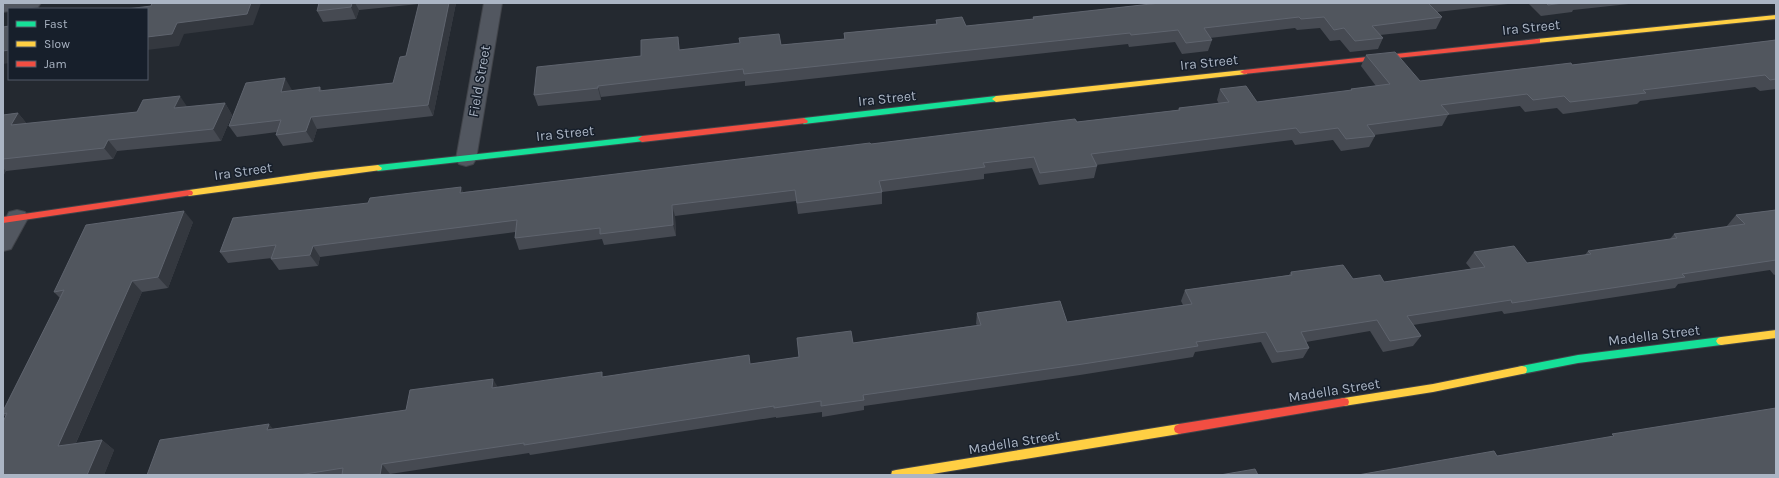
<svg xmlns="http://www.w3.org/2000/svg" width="1779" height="478" font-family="Karla,sans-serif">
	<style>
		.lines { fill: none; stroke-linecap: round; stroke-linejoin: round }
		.street-casing { stroke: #404349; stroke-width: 2 }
		.fast-casing { stroke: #404349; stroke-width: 2 }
		.slow-casing { stroke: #404349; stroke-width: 2 }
		.jam-casing { stroke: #404349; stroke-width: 2 }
		.street { fill: #525760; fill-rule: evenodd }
		.fast { fill: #16e098; fill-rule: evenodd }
		.slow { fill: #ffcf43; fill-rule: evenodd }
		.jam { fill: #f24e42; fill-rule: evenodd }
		.wall { fill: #464a52 }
		.shaded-wall { fill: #34383f }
		.building { fill: #51565e; stroke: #5f646e }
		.labels { text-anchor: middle; stroke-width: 3; stroke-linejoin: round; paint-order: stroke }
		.street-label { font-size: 14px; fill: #abb5c4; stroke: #171f2b }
	</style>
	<rect width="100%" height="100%" fill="#242930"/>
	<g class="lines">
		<defs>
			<path id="street" d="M3,3H41L38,7L26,9H9V11L3,12Z
				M484,3H502L476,159L473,164L466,166L459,164L456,159Z
				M17,210L25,212L28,218L11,249L3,251V224L9,212Z"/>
			<path id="fast" d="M996,96L1000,99L999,101L804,124L800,121L804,118Z
				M642,136L646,139L645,141L378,171L374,168L378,165Z
				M1721,337L1724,338L1726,341L1724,344L1721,345L1578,363L1522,374L1518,373L1517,370L1518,367L1522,366L1578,355Z"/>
			<path id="slow" d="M1776,15V19L1537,43L1533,41L1537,39Z
				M1244,70H1247V74L996,102L992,99L996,96Z
				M378,165L382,168L381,170L189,196L185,193L189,190L315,172Z
				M1776,330V338L1721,345L1718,344L1716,341L1718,338L1721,337Z
				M1522,366L1526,367L1527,370L1526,373L1522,374L1433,392L1344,406L1340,405L1339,402L1340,399L1344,398L1433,384Z
				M1179,424L1183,426L1184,429L1183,432L1179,434L926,475H891L892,471L896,470Z"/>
			<path id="jam" d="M1537,39H1540V43L1244,74L1240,72L1244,70Z
				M804,118L808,121L807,123L642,142L638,139L642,136Z
				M189,190L192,191L193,193L192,195L3,223V217Z
				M1344,398L1348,399L1349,402L1348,405L1344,406L1179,434L1175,432L1174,429L1175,426L1179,424Z"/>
		</defs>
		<use href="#street" class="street-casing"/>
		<use href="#fast" class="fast-casing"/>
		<use href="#slow" class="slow-casing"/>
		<use href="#jam" class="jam-casing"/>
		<use href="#street" class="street"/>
		<use href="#fast" class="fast"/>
		<use href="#slow" class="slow"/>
		<use href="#jam" class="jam"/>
	</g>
	<path class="wall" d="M319,3H456L433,116L317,129L313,142L283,146L276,135L277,132L237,137L229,126L292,90V91L320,87L322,91L393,83L406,56L419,4L359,10L356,19L323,22L317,11Z
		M1151,3H1517L1437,12L1442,17L1436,29L1380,35L1383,38L1378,49L1350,52L1340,40L1330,41L1320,28L1297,30L1295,28L1210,38L1212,40L1208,51L1182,54L1175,42L1129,47L1128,44L745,86V81L601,97V100L538,106L534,95L641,56L680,48V50L781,45L844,39V33L936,24V20L966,26L1033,19V17L1152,4Z
		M1528,3H1638L1573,10L1572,12L1541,16Z
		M1776,40V89L1760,91L1755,87L1640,101L1637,104L1563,114L1557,108L1525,112L1520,106L1448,115L1442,126L1374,135L1375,136L1369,147L1341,151L1333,140L1295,145L1292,140L1096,165L1097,166L1094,178L1039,185L1032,168L984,174V179L882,192V204L798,214L796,201L675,216L676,236L604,245L602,239L519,250L515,238V232L320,257L318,266L279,270L271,259L272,258L228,263L220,252L464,192L871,144L1077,122L1178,110L1179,108L1219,104L1217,100L1220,89L1257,102L1350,91L1351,89L1376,86L1361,66L1366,55L1420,81L1572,65Z
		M225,103L232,115L221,141L117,151L113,159L6,171L4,174H3V115L18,113L27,124Z
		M1776,210V274L1774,275L1770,270L1678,284L1675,288L1504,314L1502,311L1413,325L1421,336L1413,346L1383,352L1370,331L1306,342L1309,348L1303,358L1272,363L1261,342L1195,352L1193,357L1080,375L864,406V410L822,417V412L776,418V417L530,455L529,453L390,474L389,475H147L273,429L406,410L497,387L751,364L799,357L853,343L977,325L976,324L977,313L1067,322L1183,305L1181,301L1185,290L1289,275L1291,272L1384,282L1471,269L1466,263L1474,252L1527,263L1585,255L1588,251L1670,239L1674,234L1726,227L1736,215Z
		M193,222L168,288L142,292L76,443L102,440L114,450L104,475L3,415V411L60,298L54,292Z"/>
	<path class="shaded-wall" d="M251,3H261L253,25L184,34L179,46L147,50V37L177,23Z
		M352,3H355L359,10L356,19L351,7Z
		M449,3H456L433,116L428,105Z
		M678,37L680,48L681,61L679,50Z
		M9,50V63L3,64V51Z
		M285,78L292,90L287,103L281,92Z
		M598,86L601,97V100L598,88Z
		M180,96L188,108H174Z
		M225,103L232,115L221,141L213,129Z
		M18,113L27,124L11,125Z
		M311,117L317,129L313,142L306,131Z
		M108,140L117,151L113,159L104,148Z
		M3,168L6,171L4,174H3Z
		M461,187L466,198L460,193Z
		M672,205L675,216L676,236L673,225Z
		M184,211L193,222L168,288L158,277Z
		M313,246L320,257L318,266L310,255Z
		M132,281L142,292L70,456L58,446Z
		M493,379L499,389L492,388Z
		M269,424L278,435L267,430Z
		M102,440L114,450L104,475H87Z
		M382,464L390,474L389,475H380Z"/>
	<path class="building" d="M152,3H251L247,14L177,23L172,34L147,37V9H127L151,6Z
		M319,3H352L351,7L317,11Z
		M419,3H449L428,105L311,117L306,131L276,135L281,120L229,126L246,83L285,78L281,92L320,87L319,91L393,83L400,57L406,56Z
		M1160,3H1428L1442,17L1372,26L1383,38L1355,41L1344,28L1334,30L1324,17L1301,19L1299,17L1204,28L1212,40L1186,43L1178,30L1131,35L1130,33L744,74L743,69L598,86V88L534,95L537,67L641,56V40L678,37L679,50L740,43L739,38L779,34L781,45L845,39L844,33L937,24L936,20L962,17L966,26L1034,19L1033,17Z
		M1546,3H1563L1548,5Z
		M9,26V50L3,51V27Z
		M1776,40V79L1770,80L1765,75L1643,90L1646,93L1570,102L1564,96L1533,100L1527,94L1441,105L1449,114L1367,125L1375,136L1346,139L1338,128L1300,133L1296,128L1091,154L1097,166L1040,173L1034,157L983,163L985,167L879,181L882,192L797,203L795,190L672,205L673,225L600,234V228L515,238L517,220L313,246L310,255L271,259L276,245L220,252L233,218L368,203L370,198L461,187L460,193L870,143L871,144L1075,119L1077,122L1180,110L1179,108L1229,102L1220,89L1246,86L1257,102L1352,90L1351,89L1390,84L1366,55L1395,52L1420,81L1571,63L1572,65Z
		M180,96L174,108L225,103L213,129L108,140L104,148L3,159V115L18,113L11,125L137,112L143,100Z
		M1776,210V260L1682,274L1685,277L1512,303L1511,300L1407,316L1421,336L1390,341L1377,320L1301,332L1309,348L1277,352L1266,332L1196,342L1198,346L1083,364L863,395L864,400L821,406V401L774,408V406L524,445V443L382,464L380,475H342L343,468L299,475H147L160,440L269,424L267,430L406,410L410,390L493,379L492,388L602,372V377L749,355L750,364L799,357L797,338L851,331L853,343L981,325L977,313L1060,301L1067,322L1192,304L1185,290L1292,275L1291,272L1343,265L1353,279L1380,275L1384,282L1485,267L1474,252L1514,246L1527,263L1591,254L1588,251L1677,238L1674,234L1745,224L1736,215Z
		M184,211L158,277L132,281L58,446L102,440L87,475H3V422L7,413L3,414V411L64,290L54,292L86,225Z
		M1776,408V475H1358L1494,451L1497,456L1614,436L1612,434Z
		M1255,469L1258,475H1220Z"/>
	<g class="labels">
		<g class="street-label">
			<text transform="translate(1531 27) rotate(-6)" y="5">Ira Street</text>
			<text transform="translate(1209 62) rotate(-6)" y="5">Ira Street</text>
			<text transform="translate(479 81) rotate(-80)" y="5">Field Street</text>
			<text transform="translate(887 98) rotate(-6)" y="5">Ira Street</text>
			<text transform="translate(565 133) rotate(-6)" y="5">Ira Street</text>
			<text transform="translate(243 171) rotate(-8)" y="5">Ira Street</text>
			<text transform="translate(1654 335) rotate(-7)" y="5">Madella Street</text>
			<text transform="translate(1334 390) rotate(-9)" y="5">Madella Street</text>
			<text transform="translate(1014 442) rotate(-9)" y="5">Madella Street</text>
		</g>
	</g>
	<rect width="1779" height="478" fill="none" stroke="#abb5c4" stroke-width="8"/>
	<rect x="8" y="8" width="140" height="72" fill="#171f2b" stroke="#525b68"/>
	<rect x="16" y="21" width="20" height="6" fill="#16e098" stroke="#525b68"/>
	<text x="44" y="28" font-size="12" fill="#abb5c4">Fast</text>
	<rect x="16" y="41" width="20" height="6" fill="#ffcf43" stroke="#525b68"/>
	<text x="44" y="48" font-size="12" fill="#abb5c4">Slow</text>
	<rect x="16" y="61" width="20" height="6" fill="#f24e42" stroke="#525b68"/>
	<text x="44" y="68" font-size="12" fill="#abb5c4">Jam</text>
</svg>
